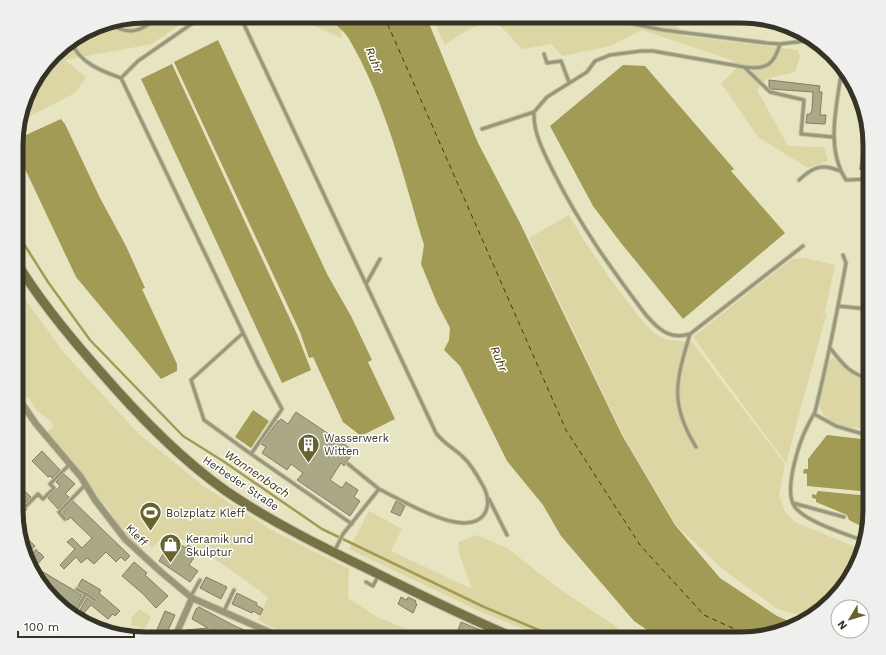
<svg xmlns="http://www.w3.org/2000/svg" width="886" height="655" font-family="'Work Sans',sans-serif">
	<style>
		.green { fill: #dbd6a3 }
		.water { fill: #a29b55 }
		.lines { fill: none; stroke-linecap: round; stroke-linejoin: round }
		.stream { stroke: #a29b55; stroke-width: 2.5 }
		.ferry { stroke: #413b00; stroke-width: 1; stroke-dasharray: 5 4; stroke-linecap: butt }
		.building { fill: #aba888; stroke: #827f61 }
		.service-casing { stroke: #c3c1a3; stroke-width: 5 }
		.minor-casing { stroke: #c3c1a3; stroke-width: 8 }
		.secondary-casing { stroke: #c3c1a3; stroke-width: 11 }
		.service { stroke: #999779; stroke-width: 3 }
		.minor { stroke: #999779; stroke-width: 6 }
		.secondary { stroke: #767246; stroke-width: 9 }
		.labels { text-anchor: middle; stroke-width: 3; stroke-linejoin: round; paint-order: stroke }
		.poi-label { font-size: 11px; fill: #353326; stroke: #fff; text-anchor: start }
		.street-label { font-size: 11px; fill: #353326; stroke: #fff }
		.water-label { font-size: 12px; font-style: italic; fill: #413b00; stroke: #fff }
		.rim { fill: none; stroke: #353326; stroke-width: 5 }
	</style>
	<rect width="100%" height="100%" fill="#e7e4c2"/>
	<path class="green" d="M145,16H192L152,44L65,60L86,77L75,93L20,121L33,81L60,48L103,23Z
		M302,16H326L342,29L341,38L308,23Z
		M431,16H677L674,19L683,36L798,50L800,57L795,72L768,78L757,90L788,146L824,147L828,161L808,168L758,137L721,83L738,67L731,60L642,30L610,46L562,56L552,44L522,49L493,18L466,31L445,45Z
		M569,215L585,242L611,280L639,317L654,333L667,340L692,342L785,464L779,495L785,512L795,522L862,550L860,560L838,595L808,618L776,608L724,570L676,525L623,435L529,238Z
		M805,258L835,265L825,312L819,319L827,312L786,463L693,337L771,275L774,283L771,275L792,259Z
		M17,288L65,354L137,432L202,485L273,531L349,569L348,598L377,617L432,639H295L258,620L268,597C254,587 180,530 166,536C161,538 156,544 152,548L137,531L132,533L143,545L142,552L127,538L106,505L99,501L47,432L54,426L46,417L37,411L28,397L24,400L17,389V367L23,361L17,343Z
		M833,358C849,366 845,377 870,380V429C850,427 824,427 819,404L828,362Z
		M369,511L402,529L391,551L472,589L459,553L458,542L477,535L507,548L562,591L614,625L630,639H549L481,612L349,549Z
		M140,609L151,617L144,631L137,626H131L132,617Z"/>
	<path class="water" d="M326,16H426L478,143L520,223L622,435L675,525L720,578L777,616L798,625L741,639H660L634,621L561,536L543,505L507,461L460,366L444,350L449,340L450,328L437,303L421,264L424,245C403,176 386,102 349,39C343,29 334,24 326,16Z
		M218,40L327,274L351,316L372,360L368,362L395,419L361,436L343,422L313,357L309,358L300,332L174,62Z
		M172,64L297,334L311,370L282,383L141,79Z
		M623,65L645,66L734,169L731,171L785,233L683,319L621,243L593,206L550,126Z
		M61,119L65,124L100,198L126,246L145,288L142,289L177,364V371L161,379L76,277L17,152V139Z
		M864,131L867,132L870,145V171L859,170Z
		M253,410L269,421L251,448L235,437Z
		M827,435L870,440V492L807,486V474L803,473L804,469H808V459Z
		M818,491L870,496V519L867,529L849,520L847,515L816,502V499L812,498V494L816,495Z"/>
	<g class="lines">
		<path class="stream" d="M17,233L48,282L90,340L183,436L223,461L322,529L484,607L560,639"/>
		<path class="ferry" d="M384,16L566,430L640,545L704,615L752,637"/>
	</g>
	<path class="building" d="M769,80L820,86L819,92H822L820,115H826L825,124L806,123L807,114H810L812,110L813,92L771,89L769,87Z
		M296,412L354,451L344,466L341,463L330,480L342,488L346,482L358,490L354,497L360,501L350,516L297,480L303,473L291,464L287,470L262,453L266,447L261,444L278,421H279L281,419L288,424Z
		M42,451L60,470L52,478L50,476L48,477L32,461Z
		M64,474L75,484L65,494L69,497L58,509L48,498L60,486L56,482Z
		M16,483L31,497L23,505L24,508L27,509L24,512L16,504Z
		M73,501L130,556L125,561L121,557L116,562L106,552L94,564L87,558L81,563L76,557L64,569L60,565L75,549L67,542L72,538L82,548L92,538L70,517L68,520L63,512Z
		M396,501L405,506L400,516L391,512Z
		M20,531L35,546L26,556L25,551Z
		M172,539L186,548L188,545L198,552L189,565L198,571L190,582L159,561Z
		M39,552L44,557L32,570L28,563Z
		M134,562L147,573L145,575L168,596L156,608L142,593L122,576Z
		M43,572L82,595L75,607L47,590L39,579Z
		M206,577L227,587L221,599L200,588Z
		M82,579L101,590L99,593L120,611L115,616L113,614L108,619L91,605L84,613L80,610L87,598L94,603L98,601L97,598L78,586Z
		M237,593L257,603L256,605L263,609L260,615L253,611L252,613L232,604Z
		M401,597L407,600L408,597L416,601L415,603L417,604L413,613L398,604Z
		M199,607L233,625L264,639H236L213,629L208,639L194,638V636H186V630L208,628L192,619L196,609Z
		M165,611L175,615L166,635L164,639H153Z
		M461,622L480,630L476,639H471L457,633Z"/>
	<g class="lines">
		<defs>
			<path id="service" d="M203,16L138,61L121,78L258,364L282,409L251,454L352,524
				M240,16L436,433C444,444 454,448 463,457C471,464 477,475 482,484C488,494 490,503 485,513C468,542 400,499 379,489L343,534L334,552
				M565,16L588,20H614L663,30L767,43L780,44L813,40
				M106,22C130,37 139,32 161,16
				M71,42C80,63 101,71 121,78
				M544,54L547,63L561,61L569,82
				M744,67C766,70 774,65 780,44
				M842,68C837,105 825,148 846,180L870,179
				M482,129L534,112
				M799,180C813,167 822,163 840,171
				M803,246L690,334C670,340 659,330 646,315C612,270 580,225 555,175C545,155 533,134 534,112L547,97L587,72L595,61L610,55L641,51H653L744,67L770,92L804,100L801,134L833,137
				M843,255L846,263C837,313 827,363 815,412C813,416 810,420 808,425C799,442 785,486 793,504C801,521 847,534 864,541
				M366,284L380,259
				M838,306L868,309
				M243,333L191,380L204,420L251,454
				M690,334C676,381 669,403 696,447
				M830,348C841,362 851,376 870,378
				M814,414L836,426L870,436
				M348,464L379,489
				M489,499L507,535
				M793,503L844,517
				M26,506L38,494L43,499L54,488L50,484L70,464
				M65,519L59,512L86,484
				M27,560L36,551
				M366,582L373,586L378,576
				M77,589L86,594
				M191,596L200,580
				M224,611L234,590
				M73,615L86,594L95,600"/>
			<path id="minor" d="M17,396L36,424L81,477L95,500L125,539L161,572L192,598L285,639
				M93,628L95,627
				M174,639L192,598"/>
			<path id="secondary" d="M17,263C40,301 69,336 99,370C137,414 178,457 226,491C270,521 318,545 366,568C416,593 466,617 517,639"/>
		</defs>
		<use href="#service" class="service-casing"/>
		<use href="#minor" class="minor-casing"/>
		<use href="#secondary" class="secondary-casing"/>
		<use href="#service" class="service"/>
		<use href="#minor" class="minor"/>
		<use href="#secondary" class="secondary"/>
	</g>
	<defs>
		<symbol id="building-pin" viewBox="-11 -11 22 30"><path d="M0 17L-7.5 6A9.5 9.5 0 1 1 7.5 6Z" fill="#68622f" stroke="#fff"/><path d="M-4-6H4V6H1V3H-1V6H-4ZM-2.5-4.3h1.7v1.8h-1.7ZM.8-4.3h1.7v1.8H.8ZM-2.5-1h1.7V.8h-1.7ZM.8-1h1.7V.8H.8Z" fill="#fff"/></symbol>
		<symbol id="stadium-pin" viewBox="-11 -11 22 30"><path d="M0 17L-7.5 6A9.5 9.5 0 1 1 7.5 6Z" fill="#68622f" stroke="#fff"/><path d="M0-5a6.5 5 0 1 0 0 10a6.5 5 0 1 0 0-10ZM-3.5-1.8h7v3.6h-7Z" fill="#fff"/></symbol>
		<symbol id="shop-pin" viewBox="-11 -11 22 30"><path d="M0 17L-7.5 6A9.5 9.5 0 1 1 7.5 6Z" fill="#68622f" stroke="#fff"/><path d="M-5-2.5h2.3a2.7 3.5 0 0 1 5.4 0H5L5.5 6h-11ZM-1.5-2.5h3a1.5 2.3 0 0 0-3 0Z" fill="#fff"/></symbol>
	</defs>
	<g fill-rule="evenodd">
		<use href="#building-pin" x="296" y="432" width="25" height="34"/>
		<use href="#stadium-pin" x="138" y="500" width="25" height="34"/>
		<use href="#shop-pin" x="158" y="532" width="25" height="34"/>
	</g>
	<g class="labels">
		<g class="poi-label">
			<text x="324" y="442">Wasserwerk<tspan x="324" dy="13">Witten</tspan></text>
			<text x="166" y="517">Bolzplatz Kleff</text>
			<text x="186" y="543">Keramik und<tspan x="186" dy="13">Skulptur</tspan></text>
		</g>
		<g class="street-label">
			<text transform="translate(241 483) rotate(34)" y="4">Herbeder Straße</text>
			<text transform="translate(137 535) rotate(46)" y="4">Kleff</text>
		</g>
		<g class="water-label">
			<text transform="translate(374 60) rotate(67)" y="4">Ruhr</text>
			<text transform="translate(499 359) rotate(67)" y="4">Ruhr</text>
			<text transform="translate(257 474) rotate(34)" y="4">Wannenbach</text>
		</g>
	</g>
	<path d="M0 0H886V655H0ZM145 23H741A122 122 0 0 1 863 145V510A122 122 0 0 1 741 632H145A122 122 0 0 1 23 510V145A122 122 0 0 1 145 23Z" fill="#efefee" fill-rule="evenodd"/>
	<path class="rim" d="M145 23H741A122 122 0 0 1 863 145V510A122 122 0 0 1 741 632H145A122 122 0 0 1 23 510V145A122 122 0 0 1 145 23Z"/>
	<g transform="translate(850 619) rotate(232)"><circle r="19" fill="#ffffff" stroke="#aeada8"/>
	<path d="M0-3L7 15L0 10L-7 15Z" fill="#68622f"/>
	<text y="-6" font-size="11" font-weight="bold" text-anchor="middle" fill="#353326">N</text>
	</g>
	<path d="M18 631v6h116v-6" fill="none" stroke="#353326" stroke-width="2"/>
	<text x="24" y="631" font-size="12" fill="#353326" stroke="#ffffff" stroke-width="3" paint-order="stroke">100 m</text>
</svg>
